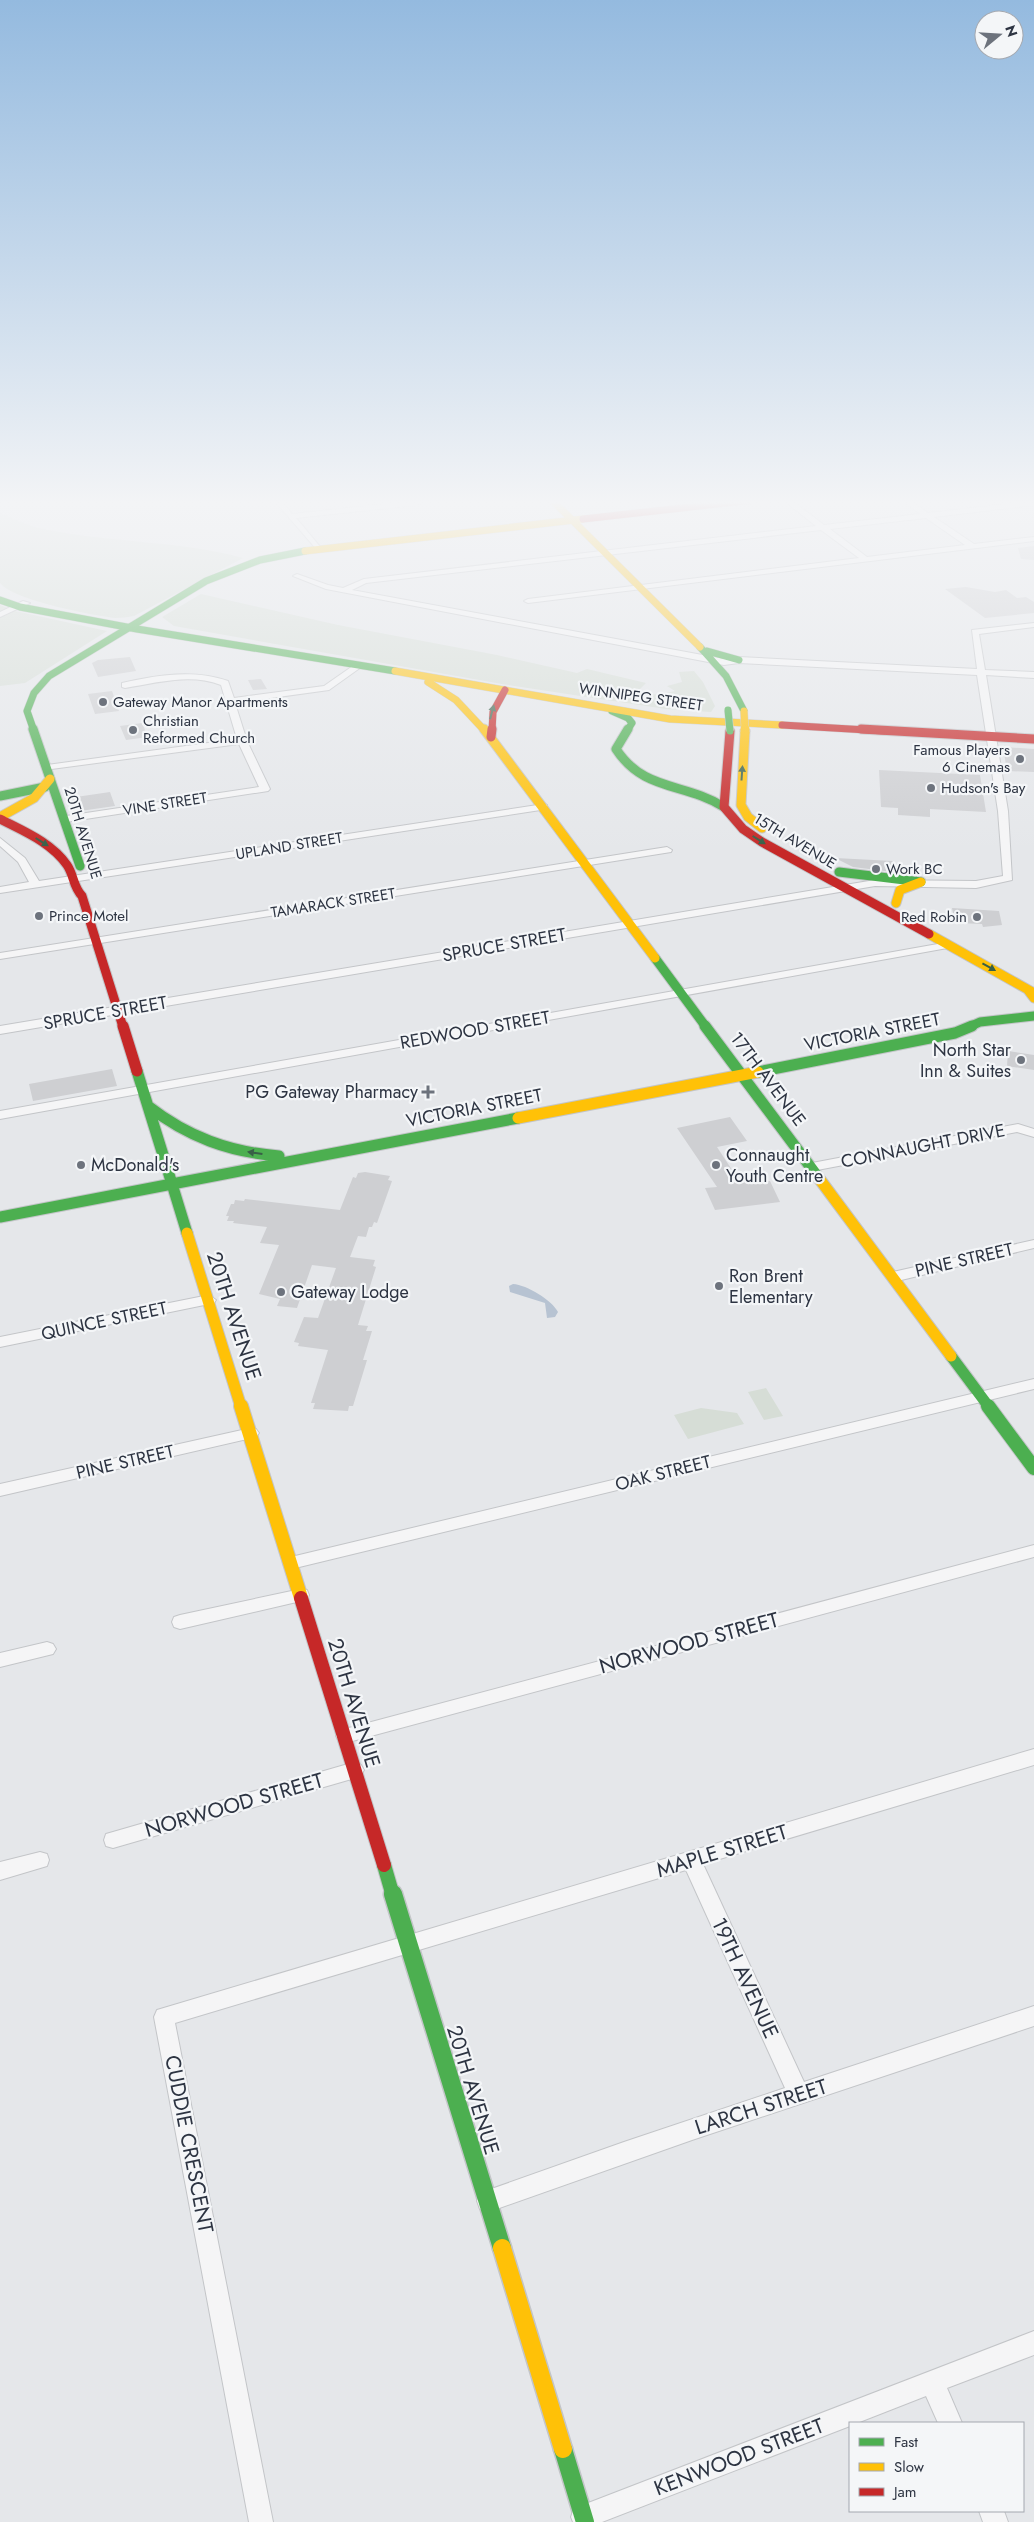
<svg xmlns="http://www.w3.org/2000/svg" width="1034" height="2522" font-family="Jost,sans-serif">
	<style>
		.green { fill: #d6ddd6 }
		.water { fill: #b7c3d2 }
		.building { fill: #cecfd2 }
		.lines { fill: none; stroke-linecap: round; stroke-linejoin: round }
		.street-casing { stroke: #c3c5c8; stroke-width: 2 }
		.fast-far4-casing { stroke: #c3c5c8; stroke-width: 8 }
		.fast-far3-casing { stroke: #c3c5c8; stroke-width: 11 }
		.fast-far2-casing { stroke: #c3c5c8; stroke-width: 13 }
		.fast-far1-casing { stroke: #c3c5c8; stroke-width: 16 }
		.fast-casing { stroke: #c3c5c8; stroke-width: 21 }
		.slow-far4-casing { stroke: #c3c5c8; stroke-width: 8 }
		.slow-far3-casing { stroke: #c3c5c8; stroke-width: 11 }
		.slow-far2-casing { stroke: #c3c5c8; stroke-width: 13 }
		.slow-far1-casing { stroke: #c3c5c8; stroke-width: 16 }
		.slow-casing { stroke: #c3c5c8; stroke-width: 21 }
		.jam-far3-casing { stroke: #c3c5c8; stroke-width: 8 }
		.jam-far2-casing { stroke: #c3c5c8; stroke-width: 11 }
		.jam-far1-casing { stroke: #c3c5c8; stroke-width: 13 }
		.jam-casing { stroke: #c3c5c8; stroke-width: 16 }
		.street { fill: #f5f5f6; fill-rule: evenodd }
		.fast-far4 { stroke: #4caf50; stroke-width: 7 }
		.fast-far3 { stroke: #4caf50; stroke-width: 9 }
		.fast-far2 { stroke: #4caf50; stroke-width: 11 }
		.fast-far1 { stroke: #4caf50; stroke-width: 14 }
		.fast { stroke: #4caf50; stroke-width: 18 }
		.slow-far4 { stroke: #ffc107; stroke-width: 7 }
		.slow-far3 { stroke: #ffc107; stroke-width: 9 }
		.slow-far2 { stroke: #ffc107; stroke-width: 11 }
		.slow-far1 { stroke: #ffc107; stroke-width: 14 }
		.slow { stroke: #ffc107; stroke-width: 18 }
		.jam-far3 { stroke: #c62828; stroke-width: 7 }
		.jam-far2 { stroke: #c62828; stroke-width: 9 }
		.jam-far1 { stroke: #c62828; stroke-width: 11 }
		.jam { stroke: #c62828; stroke-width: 14 }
		.fast-bridge-casing { stroke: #c3c5c8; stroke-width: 8; stroke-linecap: butt }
		.slow-bridge-far1-casing { stroke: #c3c5c8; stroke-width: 8; stroke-linecap: butt }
		.slow-bridge-casing { stroke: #c3c5c8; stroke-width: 11; stroke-linecap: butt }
		.fast-bridge { stroke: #4caf50; stroke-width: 7 }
		.slow-bridge-far1 { stroke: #ffc107; stroke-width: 7 }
		.slow-bridge { stroke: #ffc107; stroke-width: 9 }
		.oneway { fill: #385f47 }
		.poi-dot { fill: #6d737d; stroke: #f4f6f8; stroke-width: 2 }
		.labels { text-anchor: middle; stroke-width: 4.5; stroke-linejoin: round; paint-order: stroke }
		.far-street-label { font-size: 15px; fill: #2d3442; stroke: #f4f6f8 }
		.far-poi-label { font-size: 15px; fill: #2d3442; stroke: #f4f6f8; text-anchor: start }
		.street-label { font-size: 18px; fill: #2d3442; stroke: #f4f6f8 }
		.poi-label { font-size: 18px; fill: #2d3442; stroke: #f4f6f8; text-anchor: start }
		.near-street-label { font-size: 21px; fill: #2d3442; stroke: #f4f6f8 }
	</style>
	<rect width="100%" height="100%" fill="#e5e7ea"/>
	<path class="green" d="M0,513C13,518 26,525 39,528C106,543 177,540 243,558L134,616C128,617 121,618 115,618C91,615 13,600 0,583Z
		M201,594L338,625L497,655L577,673L587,669L646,683L638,691L658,695L675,691L667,686L682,682L679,672L694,671L703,682L715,706L711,712L666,709L502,684L174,626L162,617Z
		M0,605L15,611L107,631L25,683L0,686Z
		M766,1388L783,1416L764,1420L748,1392Z
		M701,1408L737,1413L744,1424L688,1439L674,1415Z"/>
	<path class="water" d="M513,1284C527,1285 552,1300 558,1312L555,1317L547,1318L545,1303L510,1292L509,1286Z"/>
	<path class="building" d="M1034,546V560L1021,559L1018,548Z
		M966,587L995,592L1006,590L1017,598L1026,597L1034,602V613L985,618L945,589Z
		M130,657L136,671L98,677L92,663L98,660Z
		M261,679L267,689L253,690L248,680Z
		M112,691L119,711L95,714L88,694Z
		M142,723L148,737L126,740L120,726Z
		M1003,747L1034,749V772L1007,771Z
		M879,770L980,775L986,812L930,809V817L898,815V808L881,807Z
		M110,792L115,806L73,812L69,798Z
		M835,858L893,861V872L853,867Z
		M952,908L999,911L1002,925L983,927L982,924L958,923L957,918H954Z
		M1008,1051L1034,1055V1070L1007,1066Z
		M112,1069L117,1086L33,1101L29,1084Z
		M730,1117L747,1141L717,1147L738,1179L764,1176L766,1181H770L780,1202L715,1210L705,1188L717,1187L677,1128Z
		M365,1172L390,1176L388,1180L392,1181L377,1223L374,1222L372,1227H369L366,1237L358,1236L350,1257L375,1260L373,1266L376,1267L358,1325L368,1326L366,1331H372L363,1360H367L353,1406H349L348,1411L313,1409L315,1403H311L328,1350L298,1346L299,1343L294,1342L304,1317L318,1318L336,1268L312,1265L297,1308L277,1306L280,1299L259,1294L279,1245L260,1243L267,1227L233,1223L234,1221H227L229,1216H226L231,1204H234L235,1200L244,1201L245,1199L340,1210L353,1177L356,1178L358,1173Z"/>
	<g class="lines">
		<defs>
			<path id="street" d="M273,499H280L292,514L432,499L416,505L296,518L322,549L318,551Z
				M782,499H790L824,525L920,514L900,499H908L928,513L1034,501V505L934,517L974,544L1034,537V541L528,603L524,601L528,599L859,558L821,530L366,583L352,590L724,659L739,657L977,669L972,630L1034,623V627L979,634L985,670L1034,672V678L986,675L1008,811L1012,880L976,888L875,886L0,1034V1026L875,880L976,881L1003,876L998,811L977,675L739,663L724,665L326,589L293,576L297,574L328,585L343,588L364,579L816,526ZM926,518L965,545L867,557L830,529Z
				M23,601L30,603L0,617V612Z
				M357,663L364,665L329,690L235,703L247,741L270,789L268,791L66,822L61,819L66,816L259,787L239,744L44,770L42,768L47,765L237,739L221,685C190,673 157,683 125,688L122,687V683C157,675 194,669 228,681L234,698L324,686Z
				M544,804L547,805V809L0,893V887L29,882L18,862L0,846V838L25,858L39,881Z
				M667,847L672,850L671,852L0,959V953Z
				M949,942L953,943V947L0,1119V1111Z
				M1018,1124L1034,1129V1137L1017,1132L812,1171L806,1167L812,1163Z
				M1034,1240V1248L893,1282L886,1277L893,1272Z
				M209,1295L216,1300L214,1303L0,1347V1337Z
				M1034,1379V1389L291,1569L285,1567L283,1563L285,1559L291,1557Z
				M251,1428L256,1429L259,1433L256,1437L0,1496V1484Z
				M1034,1545V1557L345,1743L339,1741L336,1736L339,1731L345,1729Z
				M301,1589L307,1590L309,1595L307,1600L301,1601L180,1629L174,1627L172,1622L174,1617L180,1615Z
				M47,1642L53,1644L56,1649L53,1654L0,1667V1653Z
				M1034,1749V1765L703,1864L804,2082L1034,2006V2026L692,2140L488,2212L480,2209L477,2201L480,2193L624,2142L785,2088L686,1870L175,2023L273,2522H249L154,2017L157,2010Z
				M355,1762L361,1765L364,1770L361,1775L355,1778L113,1848L106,1846L104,1840L106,1834L113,1832Z
				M40,1852L47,1854L49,1860L47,1866L0,1880V1862Z
				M1034,2331V2355L947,2388L962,2423H938L926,2396L857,2423H850V2426L602,2522H573L571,2517L574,2508L583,2505Z
				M979,2511H1004L1008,2522H983Z"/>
			<path id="fast-far4" d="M0,600L20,607L137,629L395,671
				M700,647L726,676L744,711
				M707,651L739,660
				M612,711L628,718L632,723L627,731
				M34,731L27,711L34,693L49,676L206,581L260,560L305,551"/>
			<path id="fast-far3" d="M33,729L80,866
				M628,729L616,749C644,792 684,782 724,807
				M0,796L45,787
				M839,872L921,882
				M655,958L706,1027
				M969,1027L980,1022L1034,1016"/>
			<path id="fast-far2" d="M705,1026L818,1177
				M137,1071L172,1184L518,1118
				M758,1072L955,1033L972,1026
				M148,1106C188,1137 229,1152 279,1156
				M0,1217L172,1184L187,1233
				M951,1356L989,1407"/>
			<path id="fast-far1" d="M988,1406L1034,1468
				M384,1865L393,1896"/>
			<path id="fast" d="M393,1894L502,2248
				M563,2449L585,2522"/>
			<path id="slow-far4" d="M551,499L700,647
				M305,551L583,519
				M395,671L670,719L782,725
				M428,682L456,700L485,731"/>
			<path id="slow-far3" d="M484,729L655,958
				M745,732L741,805L748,817L762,828
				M0,817L34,798L50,779
				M896,903L900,890L921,882
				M929,934L1034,993
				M1028,990L1034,998"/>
			<path id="slow-far2" d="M518,1118L758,1072
				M818,1177L951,1356
				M187,1233L241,1407"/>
			<path id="slow-far1" d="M241,1406L301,1598"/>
			<path id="slow" d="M502,2248L563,2449"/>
			<path id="jam-far3" d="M583,519L762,499
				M782,725L884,731
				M492,731L493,712L505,690"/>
			<path id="jam-far2" d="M861,729L1034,739
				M730,731L724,807L743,829L762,842L929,934
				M491,737L492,729
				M0,819C23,831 51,842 67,865C74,875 73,887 82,896L123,1027"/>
			<path id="jam-far1" d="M123,1026L137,1071"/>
			<path id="jam" d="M301,1598L384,1865"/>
		</defs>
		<use href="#street" class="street-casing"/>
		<use href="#fast-far4" class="fast-far4-casing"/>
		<use href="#fast-far3" class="fast-far3-casing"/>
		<use href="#fast-far2" class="fast-far2-casing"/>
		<use href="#fast-far1" class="fast-far1-casing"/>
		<use href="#fast" class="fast-casing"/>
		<use href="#slow-far4" class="slow-far4-casing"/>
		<use href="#slow-far3" class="slow-far3-casing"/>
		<use href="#slow-far2" class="slow-far2-casing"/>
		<use href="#slow-far1" class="slow-far1-casing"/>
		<use href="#slow" class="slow-casing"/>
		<use href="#jam-far3" class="jam-far3-casing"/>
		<use href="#jam-far2" class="jam-far2-casing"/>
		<use href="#jam-far1" class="jam-far1-casing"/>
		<use href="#jam" class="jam-casing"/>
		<use href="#street" class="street"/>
		<use href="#fast-far4" class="fast-far4"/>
		<use href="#fast-far3" class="fast-far3"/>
		<use href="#fast-far2" class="fast-far2"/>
		<use href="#fast-far1" class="fast-far1"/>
		<use href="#fast" class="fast"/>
		<use href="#slow-far4" class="slow-far4"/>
		<use href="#slow-far3" class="slow-far3"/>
		<use href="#slow-far2" class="slow-far2"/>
		<use href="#slow-far1" class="slow-far1"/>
		<use href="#slow" class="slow"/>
		<use href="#jam-far3" class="jam-far3"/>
		<use href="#jam-far2" class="jam-far2"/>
		<use href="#jam-far1" class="jam-far1"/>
		<use href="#jam" class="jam"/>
		<defs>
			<path id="fast-bridge" d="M728,710L730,731"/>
			<path id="slow-bridge-far1" d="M744,711L745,731"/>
			<path id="slow-bridge" d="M745,729V732"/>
		</defs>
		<use href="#fast-bridge" class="fast-bridge-casing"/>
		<use href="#slow-bridge-far1" class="slow-bridge-far1-casing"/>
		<use href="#slow-bridge" class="slow-bridge-casing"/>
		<use href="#fast-bridge" class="fast-bridge"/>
		<use href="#slow-bridge-far1" class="slow-bridge-far1"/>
		<use href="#slow-bridge" class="slow-bridge"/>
	</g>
	<defs><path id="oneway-solid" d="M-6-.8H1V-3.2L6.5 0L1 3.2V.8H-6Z" transform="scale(1.25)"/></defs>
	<g class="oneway">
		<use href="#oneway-solid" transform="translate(492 712) rotate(-75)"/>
		<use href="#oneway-solid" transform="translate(742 773) rotate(-86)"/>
		<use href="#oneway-solid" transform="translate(759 840) rotate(32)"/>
		<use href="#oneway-solid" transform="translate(42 842) rotate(32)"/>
		<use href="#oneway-solid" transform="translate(989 967) rotate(29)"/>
		<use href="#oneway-solid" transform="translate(255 1153) rotate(-172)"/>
	</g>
	<linearGradient id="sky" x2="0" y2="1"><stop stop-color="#94badf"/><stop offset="0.59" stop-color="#f3f4f6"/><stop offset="1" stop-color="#f3f4f6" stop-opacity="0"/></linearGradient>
	<rect width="1034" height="852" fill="url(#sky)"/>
	<g class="poi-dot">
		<circle cx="103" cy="702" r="5"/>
		<circle cx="133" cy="730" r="5"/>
		<circle cx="1020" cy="759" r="5"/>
		<circle cx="931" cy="788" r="5"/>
		<circle cx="876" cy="869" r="5"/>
		<circle cx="39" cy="916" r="5"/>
		<circle cx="977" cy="917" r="5"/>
		<circle cx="1021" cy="1060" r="5"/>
		<path d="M425.5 1084.5h5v5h5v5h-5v5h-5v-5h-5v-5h5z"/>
		<circle cx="81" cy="1165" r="5"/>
		<circle cx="716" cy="1165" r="5"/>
		<circle cx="719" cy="1286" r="5"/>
		<circle cx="281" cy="1292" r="5"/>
	</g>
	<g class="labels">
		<g class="far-street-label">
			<text transform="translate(641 697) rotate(8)" y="5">WINNIPEG STREET</text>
			<text transform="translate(165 804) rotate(-9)" y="5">VINE STREET</text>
			<text transform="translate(83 833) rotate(73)" y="5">20TH AVENUE</text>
			<text transform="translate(795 841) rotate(31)" y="5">15TH AVENUE</text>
			<text transform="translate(289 846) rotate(-9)" y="5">UPLAND STREET</text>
			<text transform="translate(333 903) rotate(-9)" y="5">TAMARACK STREET</text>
		</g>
		<g class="far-poi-label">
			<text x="113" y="707">Gateway Manor Apartments</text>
			<text x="143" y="726">Christian<tspan x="143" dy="17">Reformed Church</tspan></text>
			<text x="1010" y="755" text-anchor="end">Famous Players<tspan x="1010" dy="17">6 Cinemas</tspan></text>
			<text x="941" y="793">Hudson's Bay</text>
			<text x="886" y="874">Work BC</text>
			<text x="49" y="921">Prince Motel</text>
			<text x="967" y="922" text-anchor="end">Red Robin</text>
		</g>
		<g class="street-label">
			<text transform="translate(504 945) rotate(-10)" y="6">SPRUCE STREET</text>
			<text transform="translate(105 1013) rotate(-10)" y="6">SPRUCE STREET</text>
			<text transform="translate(475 1030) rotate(-10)" y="6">REDWOOD STREET</text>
			<text transform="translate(872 1032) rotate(-11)" y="6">VICTORIA STREET</text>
			<text transform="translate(768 1079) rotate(53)" y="6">17TH AVENUE</text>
			<text transform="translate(474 1108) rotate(-11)" y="6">VICTORIA STREET</text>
			<text transform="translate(923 1146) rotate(-11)" y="6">CONNAUGHT DRIVE</text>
			<text transform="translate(964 1260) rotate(-13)" y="6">PINE STREET</text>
			<text transform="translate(104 1321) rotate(-12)" y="6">QUINCE STREET</text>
			<text transform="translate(125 1462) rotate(-13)" y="6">PINE STREET</text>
			<text transform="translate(663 1473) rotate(-14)" y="6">OAK STREET</text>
		</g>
		<g class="poi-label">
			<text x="1011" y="1056" text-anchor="end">North Star<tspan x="1011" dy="21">Inn &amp; Suites</tspan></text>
			<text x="418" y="1098" text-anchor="end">PG Gateway Pharmacy</text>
			<text x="726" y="1161">Connaught<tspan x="726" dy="21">Youth Centre</tspan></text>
			<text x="91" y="1171">McDonald's</text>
			<text x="729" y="1282">Ron Brent<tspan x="729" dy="21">Elementary</tspan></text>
			<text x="291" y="1298">Gateway Lodge</text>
		</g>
		<g class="near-street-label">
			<text transform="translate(234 1316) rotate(72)" y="7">20TH AVENUE</text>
			<text transform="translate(689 1643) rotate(-15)" y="7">NORWOOD STREET</text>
			<text transform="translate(354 1703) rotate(73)" y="7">20TH AVENUE</text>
			<text transform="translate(234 1805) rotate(-16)" y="7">NORWOOD STREET</text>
			<text transform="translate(722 1851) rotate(-17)" y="7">MAPLE STREET</text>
			<text transform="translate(745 1978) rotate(65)" y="7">19TH AVENUE</text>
			<text transform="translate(473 2090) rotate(73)" y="7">20TH AVENUE</text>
			<text transform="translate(761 2107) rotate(-18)" y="7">LARCH STREET</text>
			<text transform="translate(189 2144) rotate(79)" y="7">CUDDIE CRESCENT</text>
			<text transform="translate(739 2457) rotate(-21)" y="7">KENWOOD STREET</text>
		</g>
	</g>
	<rect x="849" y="2422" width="175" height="90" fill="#f4f6f8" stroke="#a4a8af"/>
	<rect x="859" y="2438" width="25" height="8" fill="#4caf50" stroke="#a4a8af"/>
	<text x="894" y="2447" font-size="15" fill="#2d3442">Fast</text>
	<rect x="859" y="2463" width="25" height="8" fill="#ffc107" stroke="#a4a8af"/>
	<text x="894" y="2472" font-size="15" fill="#2d3442">Slow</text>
	<rect x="859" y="2488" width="25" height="8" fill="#c62828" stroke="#a4a8af"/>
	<text x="894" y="2497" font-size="15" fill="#2d3442">Jam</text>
	<g transform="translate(999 35) rotate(72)"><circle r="24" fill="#f4f6f8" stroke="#a4a8af"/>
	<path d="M0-4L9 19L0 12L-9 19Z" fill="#6d737d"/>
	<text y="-8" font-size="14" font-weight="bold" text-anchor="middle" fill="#2d3442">N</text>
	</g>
</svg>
